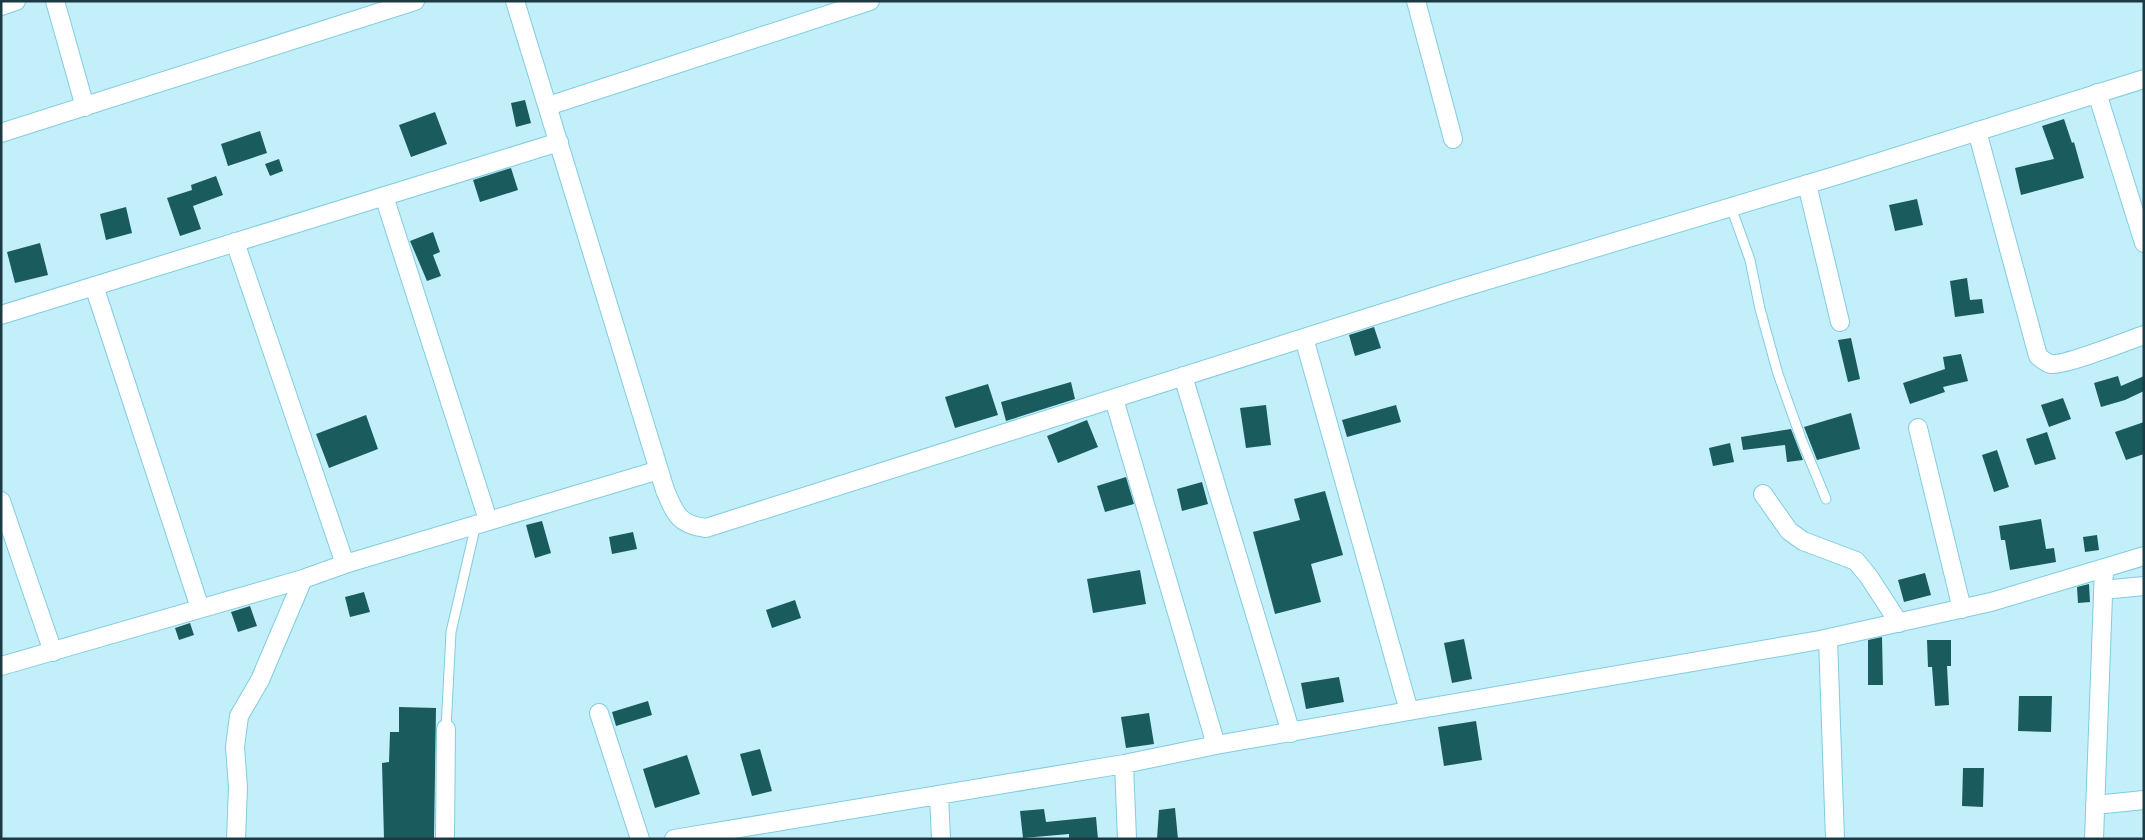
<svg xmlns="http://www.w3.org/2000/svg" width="2145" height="840" font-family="Overpass,sans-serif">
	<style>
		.building { fill: #1a5c5d }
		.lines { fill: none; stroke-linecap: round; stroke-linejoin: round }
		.lane-casing { stroke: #80cce0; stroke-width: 11 }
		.street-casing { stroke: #80cce0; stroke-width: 20 }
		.lane { stroke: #fff; stroke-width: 9 }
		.street { stroke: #fff; stroke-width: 18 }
	</style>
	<rect width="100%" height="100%" fill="#c3effb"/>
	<path class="building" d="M525,100L531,123L516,127L511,103Z
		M435,112L447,144L411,157L399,125Z
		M2064,119L2072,143L2074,142L2084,178L2021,195L2015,168L2054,159L2042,126Z
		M260,131L267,153L228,166L221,144Z
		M279,159L283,171L270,176L265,164Z
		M511,168L518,190L480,202L473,180Z
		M216,176L223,195L193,206L201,229L180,236L167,198L192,190L191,185Z
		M1917,199L1923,225L1895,231L1889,205Z
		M126,207L132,233L106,240L100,214Z
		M433,232L440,252L433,255L441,276L427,281L410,241Z
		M40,243L48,275L15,283L7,252Z
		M1967,278L1970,300L1982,299L1984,313L1955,317L1950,281Z
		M1374,327L1381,348L1355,356L1349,335Z
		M1851,338L1860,379L1848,382L1838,340Z
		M1961,354L1968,381L1943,387L1945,392L1910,404L1903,383L1945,369L1943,357Z
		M2118,376L2121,386L2144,376V391L2125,400L2101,407L2094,383Z
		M1071,382L1075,399L1006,421L1001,402Z
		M988,384L998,415L955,428L945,397Z
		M2063,398L2071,419L2049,427L2041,405Z
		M1266,405L1271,445L1246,448L1240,408Z
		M1396,405L1401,422L1347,437L1342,420Z
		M1851,413L1860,449L1817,460L1804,427Z
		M366,415L378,449L329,468L316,434Z
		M1087,420L1098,447L1058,463L1047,436Z
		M2144,422V454L2126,460L2115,432Z
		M1791,429L1803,460L1787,462L1785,445L1743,450L1741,437Z
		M2047,432L2056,459L2035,465L2026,439Z
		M1730,443L1734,462L1713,466L1709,448Z
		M1997,450L2009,487L1994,492L1982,455Z
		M1126,477L1134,504L1105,512L1097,486Z
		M1202,482L1208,504L1182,511L1177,489Z
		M1325,491L1343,555L1311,564L1321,602L1275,614L1253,532L1300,520L1294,499Z
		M2041,519L2046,549L2054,548L2056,562L2010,570L2005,540H2001L1999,526Z
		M542,521L551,553L535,558L526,525Z
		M633,532L637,549L612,554L609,537Z
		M2097,535L2099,550L2085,552L2083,537Z
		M1140,570L1146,604L1093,613L1087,579Z
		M1925,573L1931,595L1904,602L1898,580Z
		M2089,584L2090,602L2078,603L2077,587Z
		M364,592L370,612L350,617L345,597Z
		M795,600L801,618L772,628L766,610Z
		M250,606L257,626L238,632L231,612Z
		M190,623L194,635L179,640L175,628Z
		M1882,637L1883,685H1868V640Z
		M1464,639L1472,679L1452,683L1444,643Z
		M1927,640H1951V666H1947L1949,705L1935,706L1932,667H1928Z
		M1339,677L1344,702L1306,709L1301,683Z
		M2019,696H2052L2051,732L2018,731Z
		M648,701L652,715L616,726L612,712Z
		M399,707L436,708L434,839H384L382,763L389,762L390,732H399Z
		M1149,713L1154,744L1126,748L1121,717Z
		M1476,721L1482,760L1444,766L1438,727Z
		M760,749L772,791L752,796L740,754Z
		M687,755L700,794L655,808L643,769Z
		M1963,768H1984L1983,807L1962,806Z
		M1175,808L1178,839H1157L1159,810Z
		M1044,809L1046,822L1096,817L1098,839H1069V834L1023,838L1020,811Z"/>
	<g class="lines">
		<defs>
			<path id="lane" d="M1731,207L1750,260L1760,309L1778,374L1802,441L1826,499
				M446,729L451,632L476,524"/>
			<path id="street" d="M55,1L85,107
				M515,1L665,490C675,514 679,525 706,528L1455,290L1838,175L2144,79
				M1416,1L1453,139
				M1,6L16,1
				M2097,93L2144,243
				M548,106L870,1
				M1977,131L2038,356C2042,359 2046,363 2051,364C2064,366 2127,341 2144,335
				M1,133L415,1
				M1807,184L1840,322
				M384,196L488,520
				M235,242L345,564
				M94,286L200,608
				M1,315L559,142
				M1304,338L1409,711
				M1183,376L1291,733
				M1114,399L1216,745
				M1918,428L1962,609
				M1763,494L1789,531L1803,541L1856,561L1869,577L1899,623
				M1,501L53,652
				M2103,590L2144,586
				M1828,639L1835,839
				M1,666L303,579L345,564L659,470
				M599,713L640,839
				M1124,764L1127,839
				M939,795L941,839
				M2095,805L2144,800
				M236,839L238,787L235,747L239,716L260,680L303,579
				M445,839L446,729
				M674,839L1124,764L1216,745L1409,711L1820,640L1991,602L2144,556
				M2094,839L2104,568"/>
		</defs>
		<use href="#lane" class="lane-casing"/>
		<use href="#street" class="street-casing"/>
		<use href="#lane" class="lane"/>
		<use href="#street" class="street"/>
	</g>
	<rect width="2145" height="840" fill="none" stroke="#1b3a43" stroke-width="5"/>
</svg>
